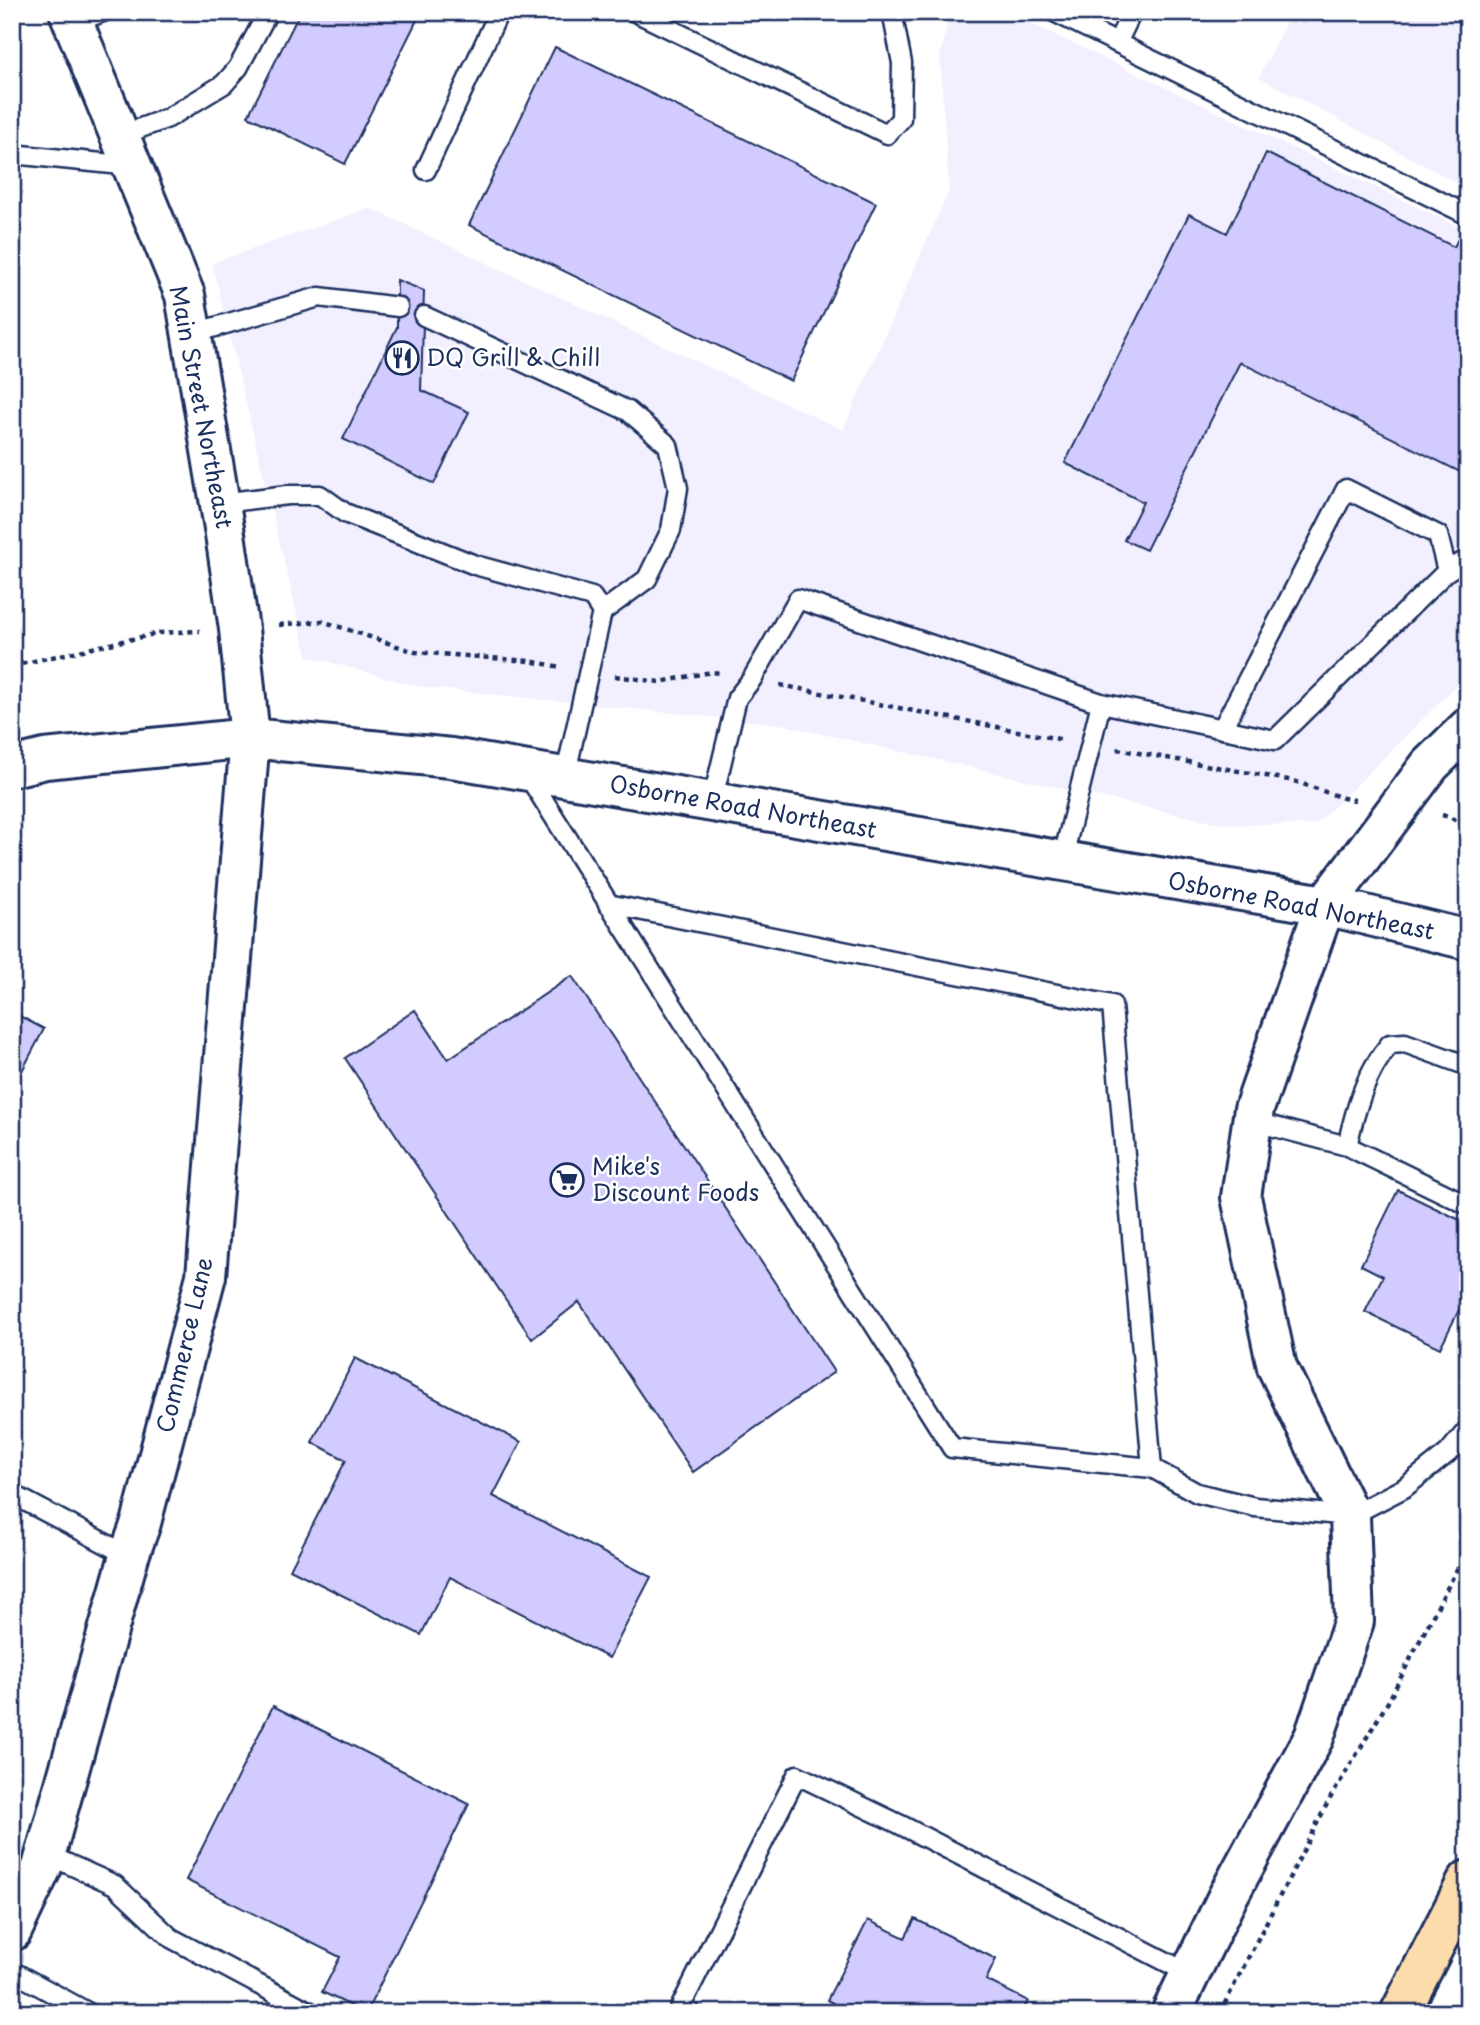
<svg xmlns="http://www.w3.org/2000/svg" width="1480" height="2025" font-family="'Playpen Sans',sans-serif">
	<style>
		.built { fill: #f2f0ff }
		.building { fill: #d2ccfe; stroke: #1b2f5e; stroke-width: 2 }
		.lines { fill: none; stroke-linecap: round; stroke-linejoin: round }
		.service-casing { stroke: #1b2f5e; stroke-width: 23 }
		.tertiary-casing { stroke: #1b2f5e; stroke-width: 44 }
		.primary-casing { stroke: #1b2f5e; stroke-width: 44 }
		.path { stroke: #1b2f5e; stroke-width: 4.5; stroke-dasharray: 5 5; stroke-linecap: butt }
		.service { stroke: #fff; stroke-width: 18 }
		.tertiary { stroke: #fff; stroke-width: 38 }
		.primary { stroke: #fddcac; stroke-width: 38 }
		.labels { text-anchor: middle; stroke-width: 5; stroke-linejoin: round; paint-order: stroke }
		.poi-label { font-size: 23px; fill: #1b2f5e; stroke: #fff; text-anchor: start }
		.street-label { font-size: 23px; fill: #1b2f5e; stroke: #fff }
	</style>
	<rect width="100%" height="100%" fill="#fff"/>
	<filter id="ink" filterUnits="userSpaceOnUse"><feTurbulence type="fractalNoise" baseFrequency=".0143" numOctaves="2"/><feDisplacementMap in="SourceGraphic" scale="14" xChannelSelector="R" yChannelSelector="G"/><feConvolveMatrix kernelMatrix="1 2 1 2 8 2 1 2 1" color-interpolation-filters="sRGB"/></filter>
	<g filter="url(#ink)">
		<path class="built" d="M950,12H1007L1468,231V673L1364,778L1315,825L1220,824L779,724L420,687L307,656L212,263L370,208L843,430L949,190L940,57Z
			M1291,12H1468V189L1259,77Z"/>
		<path class="building" d="M300,12H421L345,164L248,116Z
			M555,47L876,203L791,381L469,225Z
			M1266,153L1454,247L1463,229L1468,232V476L1240,362L1146,550L1124,540L1143,502L1065,463L1189,214L1227,233Z
			M397,280L424,291L421,390L469,412L434,484L343,439L397,327Z
			M572,976L834,1372L693,1472L579,1302L532,1339L345,1058L415,1010L448,1059Z
			M12,1012L44,1029L12,1090Z
			M1398,1190L1468,1224V1292L1440,1348L1365,1312L1383,1276L1361,1265Z
			M355,1358L521,1442L493,1496L651,1577L609,1658L450,1577L421,1635L290,1569L346,1460L312,1442Z
			M273,1706L469,1804L366,2013L322,1992L340,1957L186,1880Z
			M915,1919L996,1959L986,1980L1028,2001L1022,2013H851L827,2000L868,1920L905,1938Z"/>
		<g class="lines">
			<defs>
				<path id="service" d="M635,12L887,134L901,119L902,63L892,12
					M1054,12L1468,215
					M73,23L103,12
					M1117,43L1132,12
					M119,136L168,118L224,84L238,68L268,12
					M12,154L132,166
					M426,170L499,12
					M424,316L628,411L668,445L678,488L671,530L647,579L602,612
					M191,334L319,297L398,307
					M220,503L288,495H320L345,513L475,565L592,597L602,612L565,777
					M1222,729L1346,489L1438,535L1447,571
					M527,774L952,1448L1152,1468
					M712,802L737,698L752,679L798,599L1101,703L1275,740L1447,571L1468,559
					M1062,861L1101,703
					M608,904L1112,1005L1152,1468L1197,1493L1255,1507L1350,1516L1404,1488L1448,1453L1468,1429
					M1252,1121L1347,1146L1468,1205
					M1347,1146C1355,1111 1365,1073 1390,1044L1405,1043L1468,1066
					M12,1494L129,1556
					M46,1854L115,1885L171,1938L312,2013
					M12,1971L89,2013
					M691,2013L680,2008L797,1775L899,1824L1190,1974"/>
				<path id="tertiary" d="M12,767L45,759L250,738L451,758L1325,905L1468,940
					M12,1931L42,1867L129,1556L141,1523L206,1276L250,738L239,629L225,534L185,295L69,12
					M1171,2013L1228,1896L1314,1737L1354,1621L1350,1516L1277,1367L1241,1197L1254,1109L1325,905L1430,765L1468,728"/>
				<path id="primary" d="M1400,2013L1468,1880"/>
			</defs>
			<use href="#service" class="service-casing"/>
			<use href="#tertiary" class="tertiary-casing"/>
			<use href="#primary" class="primary-casing"/>
			<path class="path" d="M279,625L322,621L415,652L529,661L561,667
				M12,666L159,633L200,631
				M615,676L660,682L711,672L720,673
				M780,685L1064,740
				M1117,749L1294,781L1343,798L1355,800
				M1442,815L1450,817L1468,828
				M1220,2013L1328,1802L1388,1702L1468,1548"/>
			<use href="#service" class="service"/>
			<use href="#tertiary" class="tertiary"/>
			<use href="#primary" class="primary"/>
		</g>
	</g>
	<defs>
		<symbol id="restaurant-ring" viewBox="-11 -11 22 22"><circle r="9.5" fill="#fff" stroke="#1b2f5e" stroke-width="1.5"/><path d="M-5-6h1v4h1v-4h1v4h1v-4h1v5L-1.5 .5V6h-2V.5L-5-1ZM5-6V6H3V1.5H1.5Q1.5-4 5-6Z" fill="#1b2f5e"/></symbol>
		<symbol id="supermarket-ring" viewBox="-11 -11 22 22"><circle r="9.5" fill="#fff" stroke="#1b2f5e" stroke-width="1.5"/><path d="M-6-5.5h2.5l.6 2H6L4.5 2H-2.5L-4.4-4H-6ZM-1.5 3.2a1.3 1.3 0 1 0 .1 0ZM3 3.2a1.3 1.3 0 1 0 .1 0Z" fill="#1b2f5e"/></symbol>
	</defs>
	<g fill-rule="evenodd">
		<use href="#restaurant-ring" x="383" y="339" width="38" height="38"/>
		<use href="#supermarket-ring" x="548" y="1161" width="38" height="38"/>
	</g>
	<g class="labels">
		<g class="poi-label">
			<text x="426" y="366">DQ Grill &amp; Chill</text>
			<text x="592" y="1175">Mike's<tspan x="592" dy="26">Discount Foods</tspan></text>
		</g>
		<g class="street-label">
			<text transform="translate(201 407) rotate(79)" y="8">Main Street Northeast</text>
			<text transform="translate(743 807) rotate(10)" y="8">Osborne Road Northeast</text>
			<text transform="translate(1301 906) rotate(11)" y="8">Osborne Road Northeast</text>
			<text transform="translate(185 1345) rotate(-77)" y="8">Commerce Lane</text>
		</g>
	</g>
	<rect width="1480" height="2025" fill="none" stroke="#fff" stroke-width="42"/>
	<rect x="21" y="21" width="1438" height="1983" fill="none" stroke="#1b2f5e" stroke-width="2.5" filter="url(#ink)"/>
</svg>
